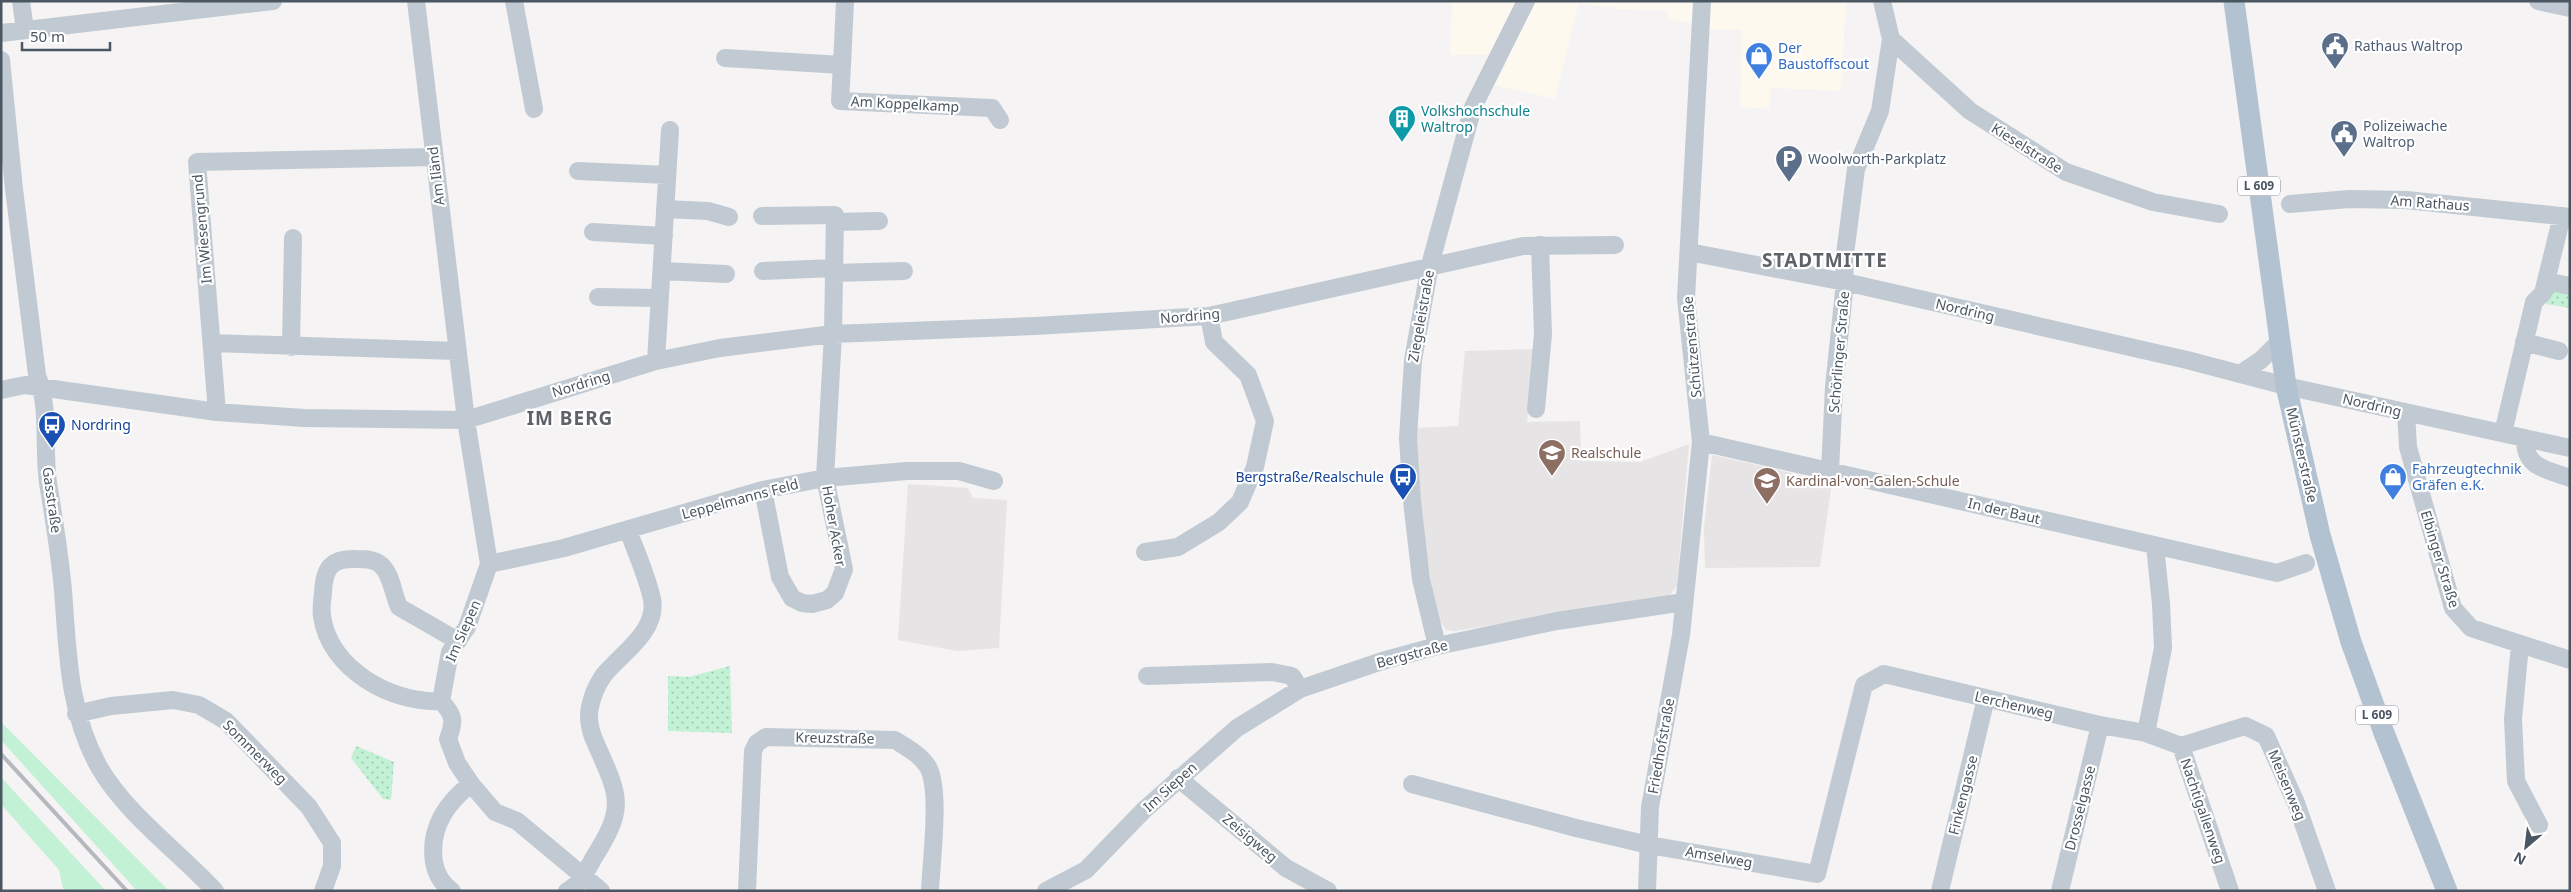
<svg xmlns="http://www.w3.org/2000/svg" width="2571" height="892" font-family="'Noto Sans',sans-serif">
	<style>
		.commercial { fill: #fdf9ef }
		.education { fill: #e6e4e5 }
		.grass { fill: #c3f1d5 }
		.park { fill: url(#park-dots) }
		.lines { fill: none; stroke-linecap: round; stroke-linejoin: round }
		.minor { stroke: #c1cad2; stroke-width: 18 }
		.major { stroke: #b3c2d1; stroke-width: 21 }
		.rail { stroke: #b5b8bd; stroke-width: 4 }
		.labels { text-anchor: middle; stroke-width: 4.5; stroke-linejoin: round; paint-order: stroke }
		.shield { fill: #fff; stroke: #808990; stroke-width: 1 }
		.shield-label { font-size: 12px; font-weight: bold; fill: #4a5661 }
		.service-label { font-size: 14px; fill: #4e5e75; stroke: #fff; text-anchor: start }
		.shop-label { font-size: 14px; fill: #366cbe; stroke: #fff; text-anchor: start }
		.street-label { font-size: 14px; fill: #4a5661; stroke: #fff }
		.culture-label { font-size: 14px; fill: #0d838f; stroke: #fff; text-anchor: start }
		.transit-label { font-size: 14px; fill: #164399; stroke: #fff; text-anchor: start }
		.education-label { font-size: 14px; fill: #785e54; stroke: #fff; text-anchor: start }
		.district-label { font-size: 19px; font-weight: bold; letter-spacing: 1px; fill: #5f6368; stroke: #fff }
	</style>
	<defs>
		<pattern id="park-dots" width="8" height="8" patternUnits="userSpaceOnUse" patternTransform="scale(1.25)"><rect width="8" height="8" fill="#c3f1d5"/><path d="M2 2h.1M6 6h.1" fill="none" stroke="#a0c6b0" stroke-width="1.8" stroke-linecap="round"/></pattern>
	</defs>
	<rect width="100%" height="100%" fill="#f5f3f3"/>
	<path class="commercial" d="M1452,1H1846L1841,91L1771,88L1769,109L1740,107L1742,30L1709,29L1691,23L1667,19L1668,11L1614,9V6L1601,7L1579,2L1555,99L1495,85L1506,64L1489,55H1450Z"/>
	<path class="education" d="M1534,349L1527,422L1580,421L1581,461L1640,462L1689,444L1677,586L1669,596L1455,631L1446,630L1437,616L1426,551L1418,492L1416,428L1458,426L1465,351Z
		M1712,455L1832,482L1820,567L1705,568L1704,528Z
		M908,484L968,488L973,498L1007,500L999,648L957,651L898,640Z"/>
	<path class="grass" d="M1,722L169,891H137L1,740Z
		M1,777L11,788L106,891H68L63,888L59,870L1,804Z"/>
	<path class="park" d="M2550,286L2570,291V308L2546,304Z
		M730,666L732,733L668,731V676L689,677Z
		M356,746L394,762L391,800L383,799L351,758Z"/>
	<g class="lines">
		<path class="minor" d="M21,1L25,30
			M416,1L466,420L489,564L467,627L450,652L441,701C454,715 455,721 448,739L457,763L471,784L495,812L517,821L601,891
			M514,1L534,109
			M2538,1L2570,8
			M1,33L273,1
			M1891,39L1970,111L2066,172L2153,202L2219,214
			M725,58L842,65L845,1
			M1,60L14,189L37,375C50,408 43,447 48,483C54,519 60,555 63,591C68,653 68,711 99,767C127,815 177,850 215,891
			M842,65L840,101L992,108L1000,120
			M578,171L667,175
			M2290,204L2349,199L2406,200L2570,217
			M665,209L708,211L729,217
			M762,216L835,215L833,334L825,478L844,569L835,593L827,600L812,604L802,603L792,598L780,577L763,490
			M2562,216L2546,281L2570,286
			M835,222L879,221
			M593,232L664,236
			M1689,252L1845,282L2187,360L2286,386L2570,448
			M662,271L726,274
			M763,271L834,268
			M834,273L904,271
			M598,297L660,298
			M2524,342L2559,351
			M212,343L457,351
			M291,347L293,238
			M656,361L670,130
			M2240,374L2261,360L2280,341
			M1,390L25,385L217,412L304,418L466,420L656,361L720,348L833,334L1035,326L1209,316L1523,246L1615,245
			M1536,409L1543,334L1540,245
			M217,412L197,162L433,157
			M2406,412L2408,447L2453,608L2471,628L2570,660
			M2503,433L2534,302L2543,293L2546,281
			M2525,438C2524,468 2546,469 2570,478
			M1701,442L2277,573L2306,563
			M1830,471L1834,387L1845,282L1844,262L1856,169L1880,111L1891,39L1882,1
			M1145,552L1178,547L1219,522L1240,502L1255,467L1265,421L1248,375L1214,342L1209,316
			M489,564L564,548L763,490L825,478L907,471H959L994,481
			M2520,645L2513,719L2516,781L2539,825
			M1437,646L1421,579L1412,501L1408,438L1413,360L1430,265L1473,107L1526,1
			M1147,676L1272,672L1292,676L1300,689
			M441,701C392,704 329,669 322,616C321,608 322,600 323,593C324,568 331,558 356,559C365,559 375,559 381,565C392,575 393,594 399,607L458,641
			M76,714L111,706L173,700L199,705L226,721L309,807L332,843V866L323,891
			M2146,733L2163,648L2161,604L2155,546
			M2181,746L2245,726L2266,736L2296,803L2327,891
			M2181,746L2230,891
			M1178,778L1286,868L1328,891
			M1412,784L1576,828L1649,845L1817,874L1864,685L1884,674L2100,725L2146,733L2181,746
			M452,891C442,884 436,874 434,862C429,829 446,803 471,784
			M567,891C579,886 587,870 593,859C626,807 620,798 596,744C591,734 587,719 590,707C592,697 597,685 603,676C620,654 658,632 652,599C647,576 636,552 628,530
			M747,891L753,751L757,743L766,737L895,740C906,747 921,755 928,767C941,790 931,862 930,891
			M1046,891L1086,870L1144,810L1237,728L1300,689L1382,661L1437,646L1557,621L1684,602
			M1647,891L1650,807L1681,635L1701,442L1686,298L1702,1
			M1940,891L1986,698
			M2060,891L2100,725"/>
		<path class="major" d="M2234,1L2286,386L2320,535L2351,642L2384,733L2447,891"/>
		<path class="rail" d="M1,754L127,891"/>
	</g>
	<defs>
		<symbol id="civic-pin" viewBox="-11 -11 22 30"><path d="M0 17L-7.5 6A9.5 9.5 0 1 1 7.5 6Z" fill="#5c6f8a" stroke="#fff"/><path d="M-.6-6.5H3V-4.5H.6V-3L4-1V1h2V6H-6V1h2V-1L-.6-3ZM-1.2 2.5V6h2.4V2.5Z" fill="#fff"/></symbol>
		<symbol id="shop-pin" viewBox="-11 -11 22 30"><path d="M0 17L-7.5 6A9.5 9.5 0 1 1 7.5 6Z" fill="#3f7fe0" stroke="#fff"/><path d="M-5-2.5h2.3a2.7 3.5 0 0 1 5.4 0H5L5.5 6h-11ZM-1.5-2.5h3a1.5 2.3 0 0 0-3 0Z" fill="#fff"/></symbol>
		<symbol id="building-pin" viewBox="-11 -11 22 30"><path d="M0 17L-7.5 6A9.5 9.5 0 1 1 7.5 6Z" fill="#0f9aa8" stroke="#fff"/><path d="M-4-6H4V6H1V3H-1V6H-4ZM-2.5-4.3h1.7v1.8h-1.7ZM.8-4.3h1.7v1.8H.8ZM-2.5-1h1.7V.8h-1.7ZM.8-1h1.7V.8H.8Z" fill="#fff"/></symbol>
		<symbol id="parking-pin" viewBox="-11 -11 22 30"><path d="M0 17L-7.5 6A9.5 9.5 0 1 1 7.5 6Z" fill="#5c6f8a" stroke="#fff"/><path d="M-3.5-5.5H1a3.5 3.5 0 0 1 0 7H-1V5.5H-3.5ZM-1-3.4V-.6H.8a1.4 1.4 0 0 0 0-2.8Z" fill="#fff"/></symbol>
		<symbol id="bus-pin" viewBox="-11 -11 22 30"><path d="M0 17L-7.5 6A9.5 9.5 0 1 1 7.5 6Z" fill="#1a4fb4" stroke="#fff"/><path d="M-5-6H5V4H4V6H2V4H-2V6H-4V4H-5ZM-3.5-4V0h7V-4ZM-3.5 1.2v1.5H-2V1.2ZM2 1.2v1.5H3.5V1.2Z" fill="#fff"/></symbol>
		<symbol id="school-pin" viewBox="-11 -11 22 30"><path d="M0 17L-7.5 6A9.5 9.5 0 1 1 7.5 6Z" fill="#8d6e63" stroke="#fff"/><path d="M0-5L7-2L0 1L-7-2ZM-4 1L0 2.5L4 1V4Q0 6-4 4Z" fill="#fff"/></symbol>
	</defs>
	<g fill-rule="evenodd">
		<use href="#civic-pin" x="2319" y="30" width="32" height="43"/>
		<use href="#shop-pin" x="1743" y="40" width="32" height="43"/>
		<use href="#building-pin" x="1386" y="103" width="32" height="43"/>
		<use href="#civic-pin" x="2328" y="118" width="32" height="43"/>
		<use href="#parking-pin" x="1773" y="143" width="32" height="43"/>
		<use href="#bus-pin" x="36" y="409" width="32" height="43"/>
		<use href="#school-pin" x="1536" y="437" width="32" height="43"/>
		<use href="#bus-pin" x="1387" y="461" width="32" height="43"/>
		<use href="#shop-pin" x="2377" y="461" width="32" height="43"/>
		<use href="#school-pin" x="1751" y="465" width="32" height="43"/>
	</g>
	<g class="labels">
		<g class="shield">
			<rect x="2238" y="176.5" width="42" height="19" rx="4"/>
			<rect x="2356" y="705.5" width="42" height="19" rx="4"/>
		</g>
		<g class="shield-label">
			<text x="2259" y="190">L 609</text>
			<text x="2377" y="719">L 609</text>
		</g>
		<g class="service-label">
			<text x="2354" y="51">Rathaus Waltrop</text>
			<text x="2363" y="131">Polizeiwache<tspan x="2363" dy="16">Waltrop</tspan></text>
			<text x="1808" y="164">Woolworth-Parkplatz</text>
		</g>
		<g class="shop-label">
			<text x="1778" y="53">Der<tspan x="1778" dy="16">Baustoffscout</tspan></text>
			<text x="2412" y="474">Fahrzeugtechnik<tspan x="2412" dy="16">Gräfen e.K.</tspan></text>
		</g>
		<g class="street-label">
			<text transform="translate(905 104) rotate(3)" y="5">Am Koppelkamp</text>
			<text transform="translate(2027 148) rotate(32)" y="5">Kieselstraße</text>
			<text transform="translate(436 176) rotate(-97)" y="5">Am Iländ</text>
			<text transform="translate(2430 203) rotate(4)" y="5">Am Rathaus</text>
			<text transform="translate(202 229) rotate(-95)" y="5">Im Wiesengrund</text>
			<text transform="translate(1965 310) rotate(13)" y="5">Nordring</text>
			<text transform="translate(1190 316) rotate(-5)" y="5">Nordring</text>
			<text transform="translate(1421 316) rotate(-80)" y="5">Ziegeleistraße</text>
			<text transform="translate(1692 347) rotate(-95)" y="5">Schützenstraße</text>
			<text transform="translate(1839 352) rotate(-85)" y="5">Schörlinger Straße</text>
			<text transform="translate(581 384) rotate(-17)" y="5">Nordring</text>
			<text transform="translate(2372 405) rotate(13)" y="5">Nordring</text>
			<text transform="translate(2302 455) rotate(77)" y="5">Münsterstraße</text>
			<text transform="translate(740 499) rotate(-15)" y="5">Leppelmanns Feld</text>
			<text transform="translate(52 500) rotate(82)" y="5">Gasstraße</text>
			<text transform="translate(2004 511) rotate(13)" y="5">In der Baut</text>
			<text transform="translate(834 526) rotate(80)" y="5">Hoher Acker</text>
			<text transform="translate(2440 559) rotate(73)" y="5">Elbinger Straße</text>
			<text transform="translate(463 631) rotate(-66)" y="5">Im Siepen</text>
			<text transform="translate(1412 654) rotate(-15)" y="5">Bergstraße</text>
			<text transform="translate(2014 705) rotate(13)" y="5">Lerchenweg</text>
			<text transform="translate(835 738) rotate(1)" y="5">Kreuzstraße</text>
			<text transform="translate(1661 746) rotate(-80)" y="5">Friedhofstraße</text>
			<text transform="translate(255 752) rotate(45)" y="5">Sommerweg</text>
			<text transform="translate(2287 785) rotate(67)" y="5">Meisenweg</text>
			<text transform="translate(1170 787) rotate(-42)" y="5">Im Siepen</text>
			<text transform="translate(1963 795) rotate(-76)" y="5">Finkengasse</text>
			<text transform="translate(2080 808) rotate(-76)" y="5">Drosselgasse</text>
			<text transform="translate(2203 811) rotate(71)" y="5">Nachtigallenweg</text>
			<text transform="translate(1250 838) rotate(40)" y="5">Zeisigweg</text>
			<text transform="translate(1719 857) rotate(10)" y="5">Amselweg</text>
		</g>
		<g class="culture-label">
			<text x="1421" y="116">Volkshochschule<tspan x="1421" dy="16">Waltrop</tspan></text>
		</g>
		<g class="transit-label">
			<text x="71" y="430">Nordring</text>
			<text x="1384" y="482" text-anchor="end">Bergstraße/Realschule</text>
		</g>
		<g class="education-label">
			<text x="1571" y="458">Realschule</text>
			<text x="1786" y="486">Kardinal-von-Galen-Schule</text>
		</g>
		<g class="district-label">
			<text x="1825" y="267">STADTMITTE</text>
			<text x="570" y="425">IM BERG</text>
		</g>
	</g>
	<rect width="2571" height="892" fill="none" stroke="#4a5661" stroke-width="5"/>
	<g transform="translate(2526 847) rotate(208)" stroke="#ffffff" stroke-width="4" paint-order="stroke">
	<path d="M0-4L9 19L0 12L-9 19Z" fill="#4a5661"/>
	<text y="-8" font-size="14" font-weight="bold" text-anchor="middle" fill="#4a5661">N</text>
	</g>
	<path d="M22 42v8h88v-8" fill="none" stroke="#4a5661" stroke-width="2.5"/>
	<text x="30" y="42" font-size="15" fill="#4a5661" stroke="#ffffff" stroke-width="4" paint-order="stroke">50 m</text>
</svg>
